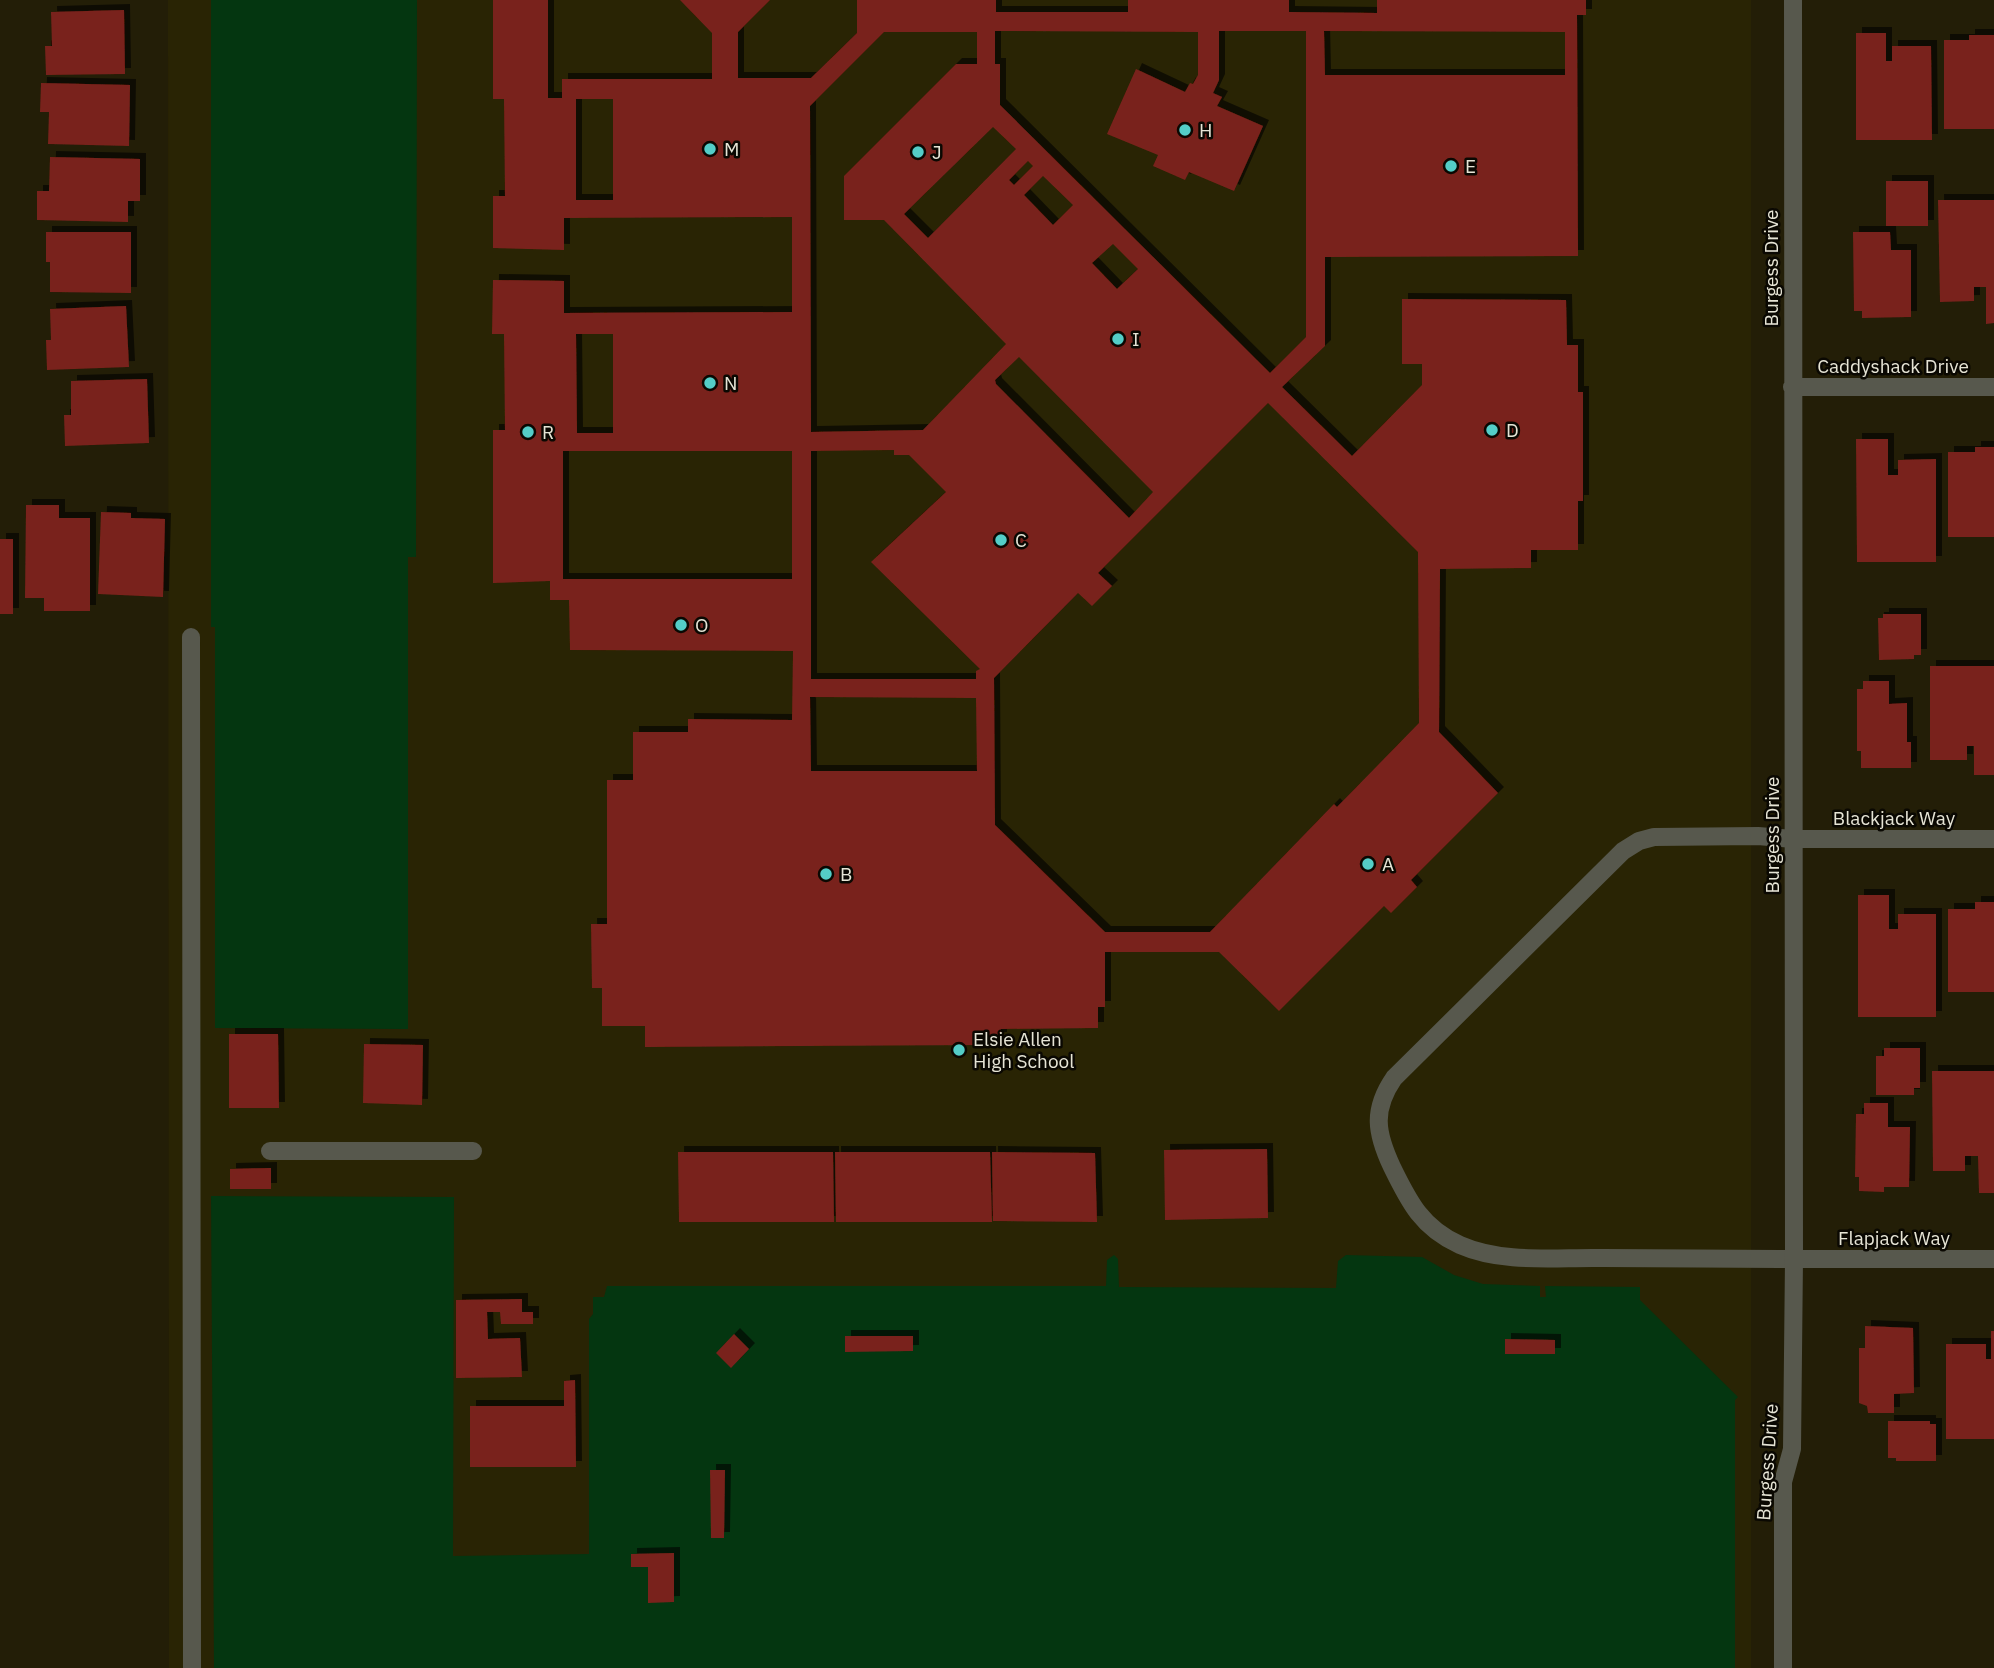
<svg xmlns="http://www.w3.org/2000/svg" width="1994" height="1668" font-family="'IBM Plex Sans',sans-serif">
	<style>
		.built { fill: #292404 }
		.green { fill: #043610 }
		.building { fill: #79221b; fill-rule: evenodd; filter: url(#shadow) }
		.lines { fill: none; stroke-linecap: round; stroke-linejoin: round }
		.lane { stroke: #57584d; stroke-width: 18 }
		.street { stroke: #57584d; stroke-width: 18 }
		.poi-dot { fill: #54cdc7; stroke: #0a0802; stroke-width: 2.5 }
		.labels { text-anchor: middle; stroke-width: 5; stroke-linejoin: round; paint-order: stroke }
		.poi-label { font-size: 19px; fill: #e6e4d5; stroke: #0a0802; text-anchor: start }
		.street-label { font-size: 19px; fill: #e6e4d5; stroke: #0a0802 }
	</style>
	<defs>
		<filter id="shadow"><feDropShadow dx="6" dy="-6" stdDeviation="0" flood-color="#0009"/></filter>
	</defs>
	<rect width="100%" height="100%" fill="#231e07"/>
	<path class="built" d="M168,0H1751V1668H169Z"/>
	<path class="green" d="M211,0H417L416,557H408V1029L215,1028V627H211Z
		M211,1196L454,1197L453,1556L589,1554V1319L593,1314V1297H604L607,1286H1106L1107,1260L1114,1255L1118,1259L1119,1287L1336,1288L1338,1261L1346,1255L1422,1257L1454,1275L1483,1284L1540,1286V1297H1546L1545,1286L1640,1287V1300L1738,1397L1735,1400V1668H214Z"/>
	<path class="building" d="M493,0H548V98H562V79H712V33L680,0H770L738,32V78H811L857,33V0H996V12H1128V0H1289V12L1377,13V0H1586V15H1577L1578,256L1325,257V346L1282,387L1352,456L1422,385V364H1402V299L1566,300L1567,345H1578V392H1583V501H1578V550H1531V568L1440,569L1439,732L1498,793L1411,880L1417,887L1391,913L1384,906L1279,1011L1219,952H1105V1007H1098V1028L1001,1029V1038H984V1045L645,1047V1026H602V988H592L591,924H607V780H633V732H688V719L792,720L793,651L570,650L569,600H550V581L493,583V430H505L504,334H492L493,280L564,281V313L792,312V217L564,218V250L493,248V196H505L504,99H493ZM995,31L1198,32V75L1193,84L1190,83L1185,92L1136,69L1107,134L1158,155L1153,166L1185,180L1189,172L1234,191L1263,126L1217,106L1222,97L1213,93L1219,80V31H1306V337L1270,373L1000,105V64H995ZM1324,31L1565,32V75H1325ZM884,32H977V64H956L844,176V220H884L1006,344L923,430L811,432L810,106ZM576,99H613V200H576ZM993,127L1016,149L928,238L904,214ZM1028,161L1033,166L1014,185L1009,180ZM1043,176L1073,205L1053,225L1024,195ZM1113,244L1138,269L1117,289L1092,263ZM576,334H613V433H577ZM1019,357L1153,492L1129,518L996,384L995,380ZM1268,403L1418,552L1419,723L1337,807L1334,804L1210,932H1105L995,825L994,678L1078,593L1092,606L1112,586L1098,573ZM894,450V455H909L946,492L871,562L980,669L976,671V679H811V451ZM563,451H792V579H563ZM810,697L976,698L977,771H811Z
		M124,10L125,74L46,75L45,46H52L51,12Z
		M1856,33H1886V61H1892V46H1931L1932,140H1856Z
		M1969,35H1994V129H1944V40H1969Z
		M41,83L130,85L129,146L48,144L49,112H40Z
		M50,157L140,159V201H128V222L37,220V191H49Z
		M1886,181H1928V226H1886Z
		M1938,200H1994V323L1986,324V287H1974V301L1940,302Z
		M46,232H131V293L50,292V262H46Z
		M1853,232H1890L1891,250H1911V317L1862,318V311H1854Z
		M126,306L129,367L47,370L46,340H51L50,309Z
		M147,379L149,443L65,446L64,415H71V381Z
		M1856,439H1888V475H1898V460L1936,459V562H1857Z
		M1975,447H1994V537H1948V452H1975Z
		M26,505H59V518H90V611H44V598H25Z
		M101,512L131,513V518L165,519L163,597L98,594Z
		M0,539H13V614H0Z
		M1883,614H1921V655H1914V659L1879,660L1878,618H1883Z
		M1930,666H1994V775H1974V746H1967V760H1930Z
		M1863,681H1889V704L1907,703V742H1911V768H1861V751H1857V689H1863Z
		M1858,895H1889V929H1898V914H1936V1017H1858Z
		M1975,902H1994V992H1948V909H1975Z
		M229,1034H278L279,1108H229Z
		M364,1044L423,1045L422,1105L363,1103Z
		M1884,1048H1920V1088H1914V1095H1876V1056H1884Z
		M1932,1071H1994V1193H1979L1978,1156H1965V1171H1933Z
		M1864,1103H1888V1127H1910L1909,1187H1884V1192L1859,1191V1177H1855L1856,1114H1864Z
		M1267,1149L1268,1218L1165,1220L1164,1150Z
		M678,1152H833L834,1222H679Z
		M835,1152H990L992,1222H836Z
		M992,1152L1095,1153L1097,1222L993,1221Z
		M271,1168V1189H230V1169Z
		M522,1299V1312H533V1324H501L500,1312H487L488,1339L520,1338L522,1377L456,1378V1300Z
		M1865,1326L1913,1328L1914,1393L1894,1394V1413H1868L1867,1406L1859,1403V1348H1865Z
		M1991,1331H1994V1439H1946V1344H1986V1359H1991Z
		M734,1334L749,1349L731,1368L716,1353Z
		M845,1336H913V1351L845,1352Z
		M1505,1339L1555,1340V1354H1505Z
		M575,1380L576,1467H470V1406H564V1381Z
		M1888,1421H1930V1424H1936V1461H1896V1458H1888Z
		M710,1470H725L724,1538H711Z
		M674,1553V1602L648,1603V1567H631V1554Z"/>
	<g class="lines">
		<path class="lane" d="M191,637L192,1668
			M1793,839L1758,836L1654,837L1639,841L1623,851L1394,1078C1372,1110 1376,1133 1392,1167C1409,1202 1422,1228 1460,1245C1503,1264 1556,1257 1602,1258C1666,1258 1730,1259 1794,1259
			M270,1151H473"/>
		<path class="street" d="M1792,387H1994
			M1793,839H1994
			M1794,1259H1994
			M1783,1668V1482L1792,1449L1794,1259L1793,0"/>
	</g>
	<g class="poi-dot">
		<circle cx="1185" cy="130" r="7"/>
		<circle cx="710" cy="149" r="7"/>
		<circle cx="918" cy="152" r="7"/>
		<circle cx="1451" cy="166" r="7"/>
		<circle cx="1118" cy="339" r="7"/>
		<circle cx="710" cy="383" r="7"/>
		<circle cx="1492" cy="430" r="7"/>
		<circle cx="528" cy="432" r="7"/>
		<circle cx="1001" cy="540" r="7"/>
		<circle cx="681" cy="625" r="7"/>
		<circle cx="1368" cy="864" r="7"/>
		<circle cx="826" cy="874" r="7"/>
		<circle cx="959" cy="1050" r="7"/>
	</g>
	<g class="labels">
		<g class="poi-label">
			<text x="1199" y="137">H</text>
			<text x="724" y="156">M</text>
			<text x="932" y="159">J</text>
			<text x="1465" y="173">E</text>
			<text x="1132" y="346">I</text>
			<text x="724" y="390">N</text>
			<text x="1506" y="437">D</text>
			<text x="542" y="439">R</text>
			<text x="1015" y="547">C</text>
			<text x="695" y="632">O</text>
			<text x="1382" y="871">A</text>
			<text x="840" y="881">B</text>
			<text x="973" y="1046">Elsie Allen<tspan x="973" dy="22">High School</tspan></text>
		</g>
		<g class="street-label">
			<text transform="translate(1771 268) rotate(-90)" y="7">Burgess Drive</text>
			<text x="1893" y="373">Caddyshack Drive</text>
			<text x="1894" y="825">Blackjack Way</text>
			<text transform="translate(1772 835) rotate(-90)" y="7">Burgess Drive</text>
			<text x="1894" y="1245">Flapjack Way</text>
			<text transform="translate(1767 1462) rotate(-86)" y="7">Burgess Drive</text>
		</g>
	</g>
</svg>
